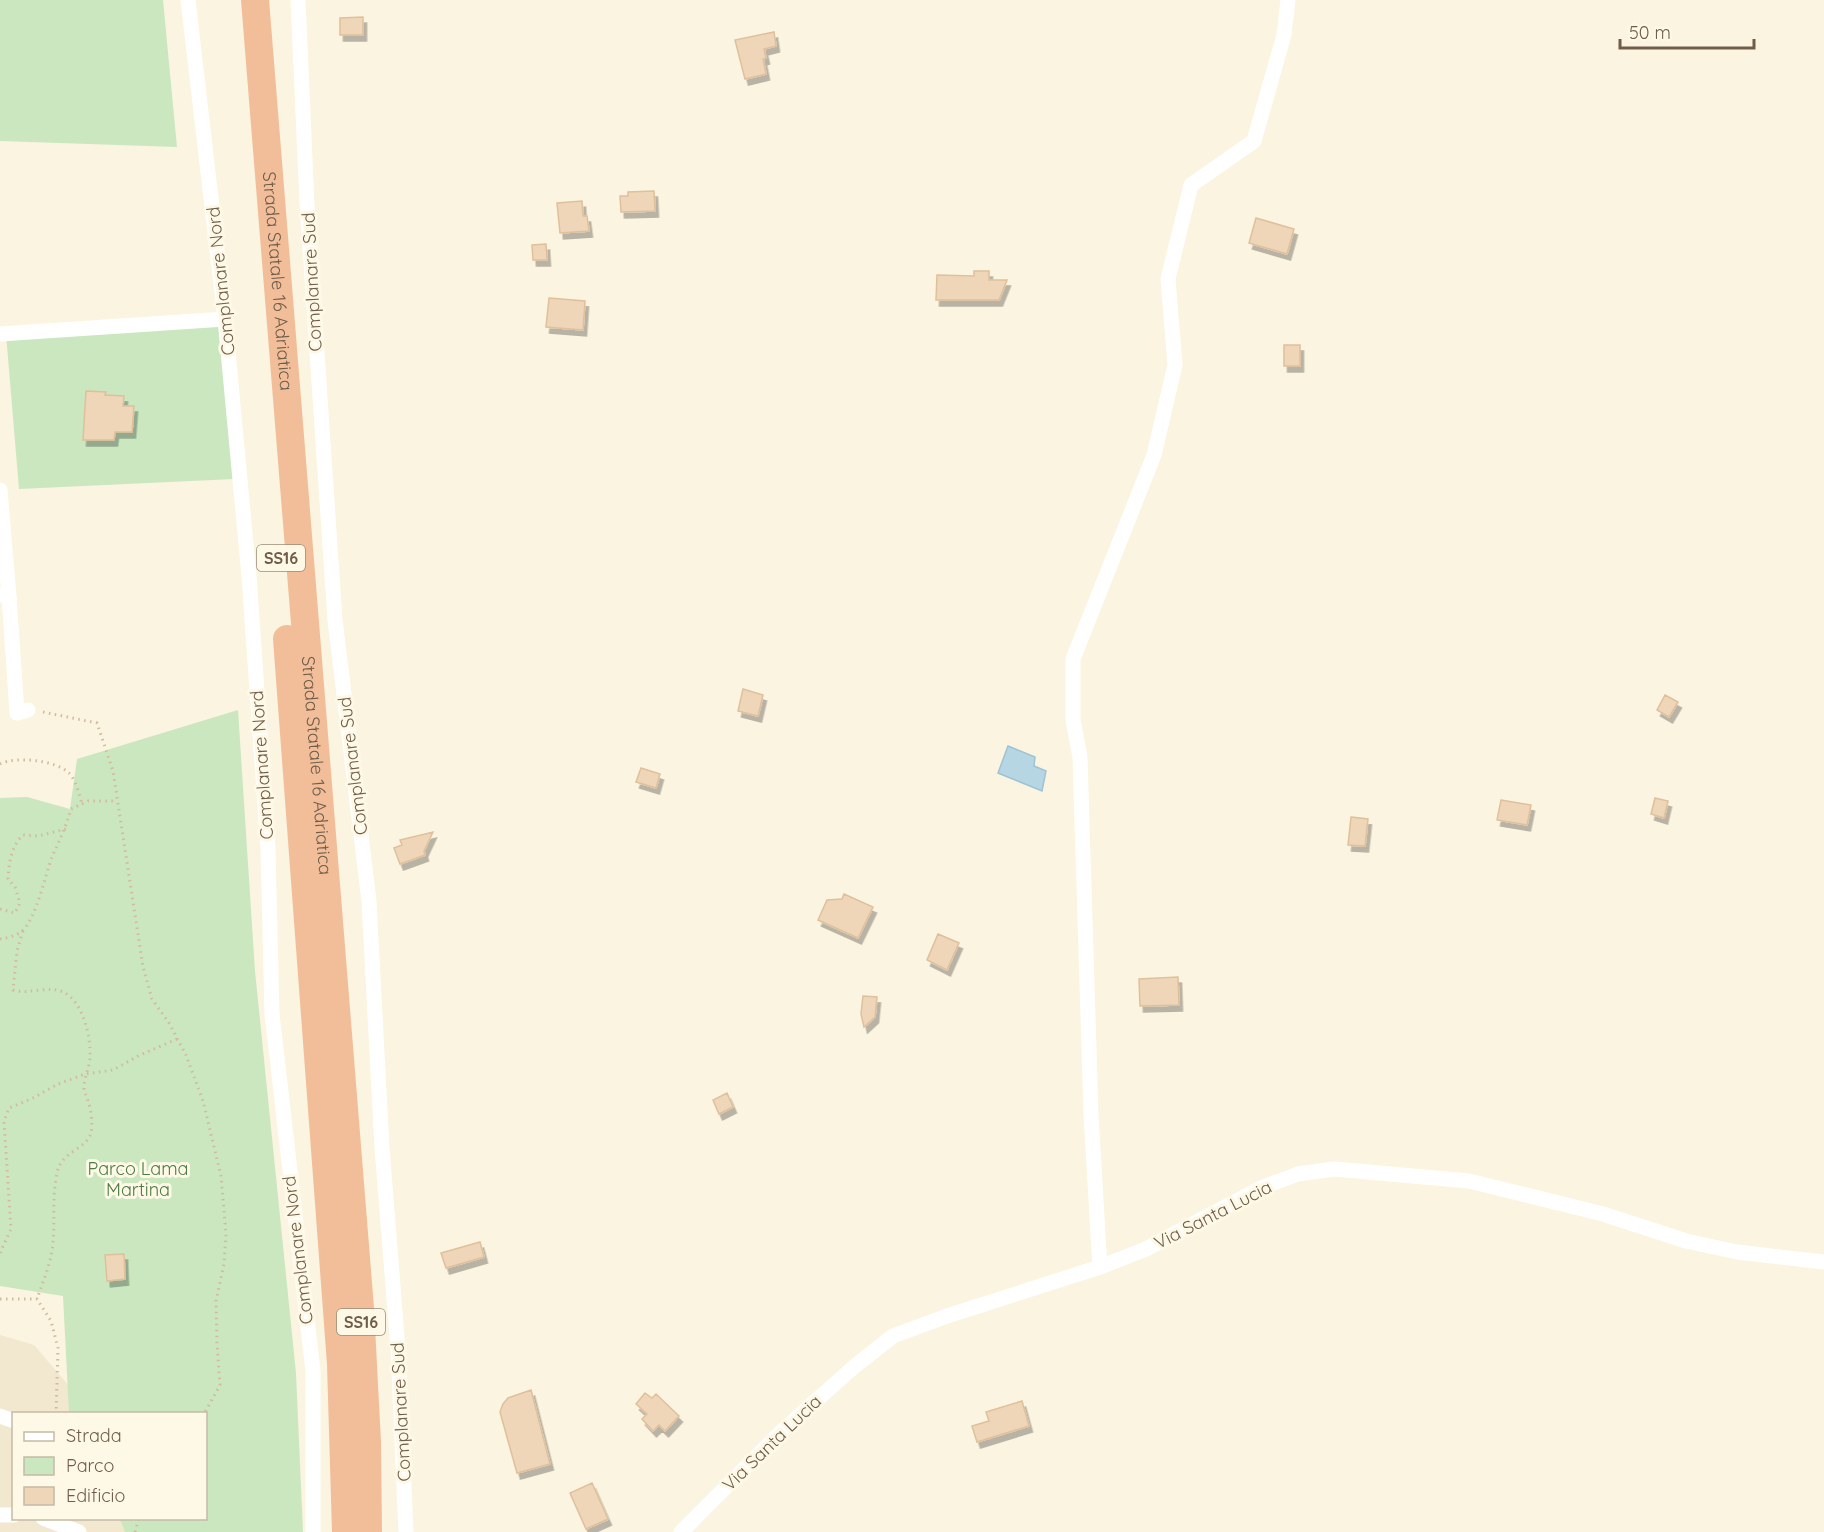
<svg xmlns="http://www.w3.org/2000/svg" width="1824" height="1532" font-family="Quicksand,sans-serif">
	<style>
		.residential { fill: #f2e7cf }
		.green { fill: #cae7c0 }
		.water { fill: #b6d6e3; stroke: #9dc3d4; stroke-width: 1.5 }
		.building { fill: #efd6b9; stroke: #e0c09b; stroke-width: 1.5; filter: url(#shadow) }
		.lines { fill: none; stroke-linecap: round; stroke-linejoin: round }
		.path { stroke: #d3ba9d; stroke-width: 3; stroke-dasharray: 1.5 4.5; stroke-linecap: butt }
		.street { stroke: #fff; stroke-width: 15 }
		.highway { stroke: #f2be9a; stroke-width: 28 }
		.labels { text-anchor: middle; stroke-width: 6; stroke-linejoin: round; paint-order: stroke }
		.shield { fill: #fef8e6; stroke: #9b8c78; stroke-width: 1.5 }
		.shield-label { font-size: 16px; font-weight: bold; fill: #705d49 }
		.street-label { font-size: 18px; fill: #705d49; stroke: #fef8e6 }
		.park-label { font-size: 18px; fill: #4d7b44; stroke: #fef8e6 }
	</style>
	<defs>
		<filter id="shadow"><feDropShadow dx="3.5" dy="6" stdDeviation="0" flood-color="#0004"/></filter>
	</defs>
	<rect width="100%" height="100%" fill="#fbf4e0"/>
	<path class="residential" d="M0,1335L34,1345L92,1413L14,1414V1518L179,1519L191,1532H0Z"/>
	<path class="green" d="M0,0H163L177,147L0,141Z
		M219,317L234,479L19,489L6,334Z
		M238,710L255,971L296,1373L303,1532H125L120,1519L206,1518V1414L69,1413L63,1296L0,1286V798L27,797L70,809L77,759Z"/>
	<path class="water" d="M1008,746L1035,757L1034,766L1046,771L1042,791L998,773Z"/>
	<path class="building" d="M363,17V35H340V18Z
		M774,32L776,46L764,49L766,58L763,59L766,74L745,79L735,40Z
		M654,191L655,211L621,212L620,196H628V192Z
		M582,201L583,216H587L589,231L560,233L557,203Z
		M1256,218L1294,229L1287,254L1249,243Z
		M546,244L547,260H533L532,245Z
		M974,271H989V280H1007L999,300H936L937,275L974,276Z
		M549,298L585,301L583,330L546,327Z
		M1284,345H1300V366H1284Z
		M86,391L106,392L105,395L124,396L123,406H134L132,432H115L114,440H83Z
		M743,689L763,695L758,716L738,711Z
		M1665,695L1678,702L1669,717L1657,710Z
		M641,768L660,774L656,788L636,782Z
		M1655,798L1668,801L1664,818L1651,814Z
		M1501,800L1531,805L1527,825L1497,820Z
		M1351,817L1368,819L1365,846L1348,845Z
		M433,832L424,851L425,855L400,864L394,848L402,845L400,840Z
		M844,894L873,907L858,938L818,920L827,900L842,899Z
		M938,934L959,943L947,970L927,960Z
		M1178,977L1179,1005L1140,1006L1139,979Z
		M863,996L877,997L875,1017L864,1027L861,1014Z
		M727,1093L733,1107L719,1114L713,1100Z
		M480,1242L484,1257L446,1268L441,1253Z
		M124,1254L125,1279L107,1281L105,1255Z
		M531,1390L550,1464L517,1473L500,1412L503,1404L508,1398Z
		M645,1393L652,1398L656,1394L679,1416L665,1431L659,1425L653,1431L642,1419L647,1414L636,1404Z
		M1022,1401L1029,1426L977,1442L972,1426L989,1421L986,1412Z
		M592,1483L608,1519L586,1529L570,1493Z"/>
	<g class="lines">
		<path class="path" d="M43,712L97,723L113,771L143,967L152,999L169,1023L186,1055L203,1101L221,1176L226,1234L224,1264L216,1301L217,1344L220,1385L204,1414
			M0,764C15,756 56,760 69,773C76,780 79,794 82,804
			M0,909L15,913L20,903L15,887L8,879C9,863 11,846 23,835L38,836L66,829
			M23,931L17,951L13,990C29,995 49,985 63,992C83,1001 91,1037 90,1057C90,1067 84,1077 84,1088C84,1093 87,1096 88,1101C91,1109 93,1124 91,1133C86,1150 61,1151 57,1173C52,1196 55,1219 53,1242C52,1261 43,1281 37,1299
			M0,939C7,938 16,936 22,931C36,919 45,876 52,857C59,841 66,827 71,809L88,801H115
			M0,1253L11,1229L4,1121L9,1108L33,1098L58,1084L85,1074L113,1070L138,1056L177,1039
			M0,1299H37L51,1321L58,1348L56,1414
			M135,1532L139,1518"/>
		<path class="street" d="M188,0L225,319L249,576L268,849L272,1014L313,1371V1532
			M298,0L307,204L335,620L369,901L382,1148L398,1349L406,1532
			M0,334L225,319
			M0,490L9,596L0,595
			M9,596L17,713L28,710
			M1100,1267L1091,1115L1080,757L1073,720V659L1154,455L1175,365L1168,279L1191,185L1254,141L1284,35L1288,0
			M0,1416L14,1421
			M0,1515H14
			M43,1518L79,1532
			M681,1532L783,1430L855,1366L893,1336L947,1316L1100,1267L1146,1249L1263,1187L1298,1174L1334,1169L1469,1181L1603,1214L1686,1241L1737,1252L1824,1262"/>
		<g class="highway">
			<path id="s1" d="M255,0L360,1308L367,1442L368,1532"/>
			<path d="M287,639L341,1364L346,1532"/>
		</g>
	</g>
	<g class="labels">
		<g class="shield">
			<rect x="257" y="545" width="48" height="26" rx="4.5"/>
			<rect x="337" y="1309" width="48" height="26" rx="4.5"/>
		</g>
		<g class="shield-label">
			<text x="281" y="564">SS16</text>
			<text x="361" y="1328">SS16</text>
		</g>
		<g class="street-label">
			<text transform="translate(221 281) rotate(-96)" y="6">Complanare Nord</text>
			<text dy="6" stroke="none"><textPath href="#s1" startOffset="282">Strada Statale 16 Adriatica</textPath></text>
			<text transform="translate(312 282) rotate(-93)" y="6">Complanare Sud</text>
			<text transform="translate(262 765) rotate(-94)" y="6">Complanare Nord</text>
			<text dy="6" stroke="none"><textPath href="#s1" startOffset="768">Strada Statale 16 Adriatica</textPath></text>
			<text transform="translate(353 766) rotate(-97)" y="6">Complanare Sud</text>
			<text transform="translate(1213 1215) rotate(-27)" y="6">Via Santa Lucia</text>
			<text transform="translate(298 1250) rotate(-97)" y="6">Complanare Nord</text>
			<text transform="translate(401 1412) rotate(-93)" y="6">Complanare Sud</text>
			<text transform="translate(772 1443) rotate(-44)" y="6">Via Santa Lucia</text>
		</g>
		<g class="park-label">
			<text x="138" y="1175">Parco Lama<tspan x="138" dy="21">Martina</tspan></text>
		</g>
	</g>
	<rect x="12" y="1412" width="195" height="108" fill="#fef8e6" stroke="#c5baa7" stroke-width="1.5"/>
	<rect x="24" y="1432" width="30" height="9" fill="#ffffff" stroke="#c5baa7" stroke-width="1.5"/>
	<text x="66" y="1442" font-size="18" fill="#705d49">Strada</text>
	<rect x="24" y="1457" width="30" height="18" fill="#cae7c0" stroke="#c5baa7" stroke-width="1.5"/>
	<text x="66" y="1472" font-size="18" fill="#705d49">Parco</text>
	<rect x="24" y="1487" width="30" height="18" fill="#efd6b9" stroke="#c5baa7" stroke-width="1.5"/>
	<text x="66" y="1502" font-size="18" fill="#705d49">Edificio</text>
	<path d="M1620 39v9h134v-9" fill="none" stroke="#705d49" stroke-width="3"/>
	<text x="1629" y="39" font-size="18" fill="#705d49" stroke="#fef8e6" stroke-width="4.5" paint-order="stroke">50 m</text>
</svg>
